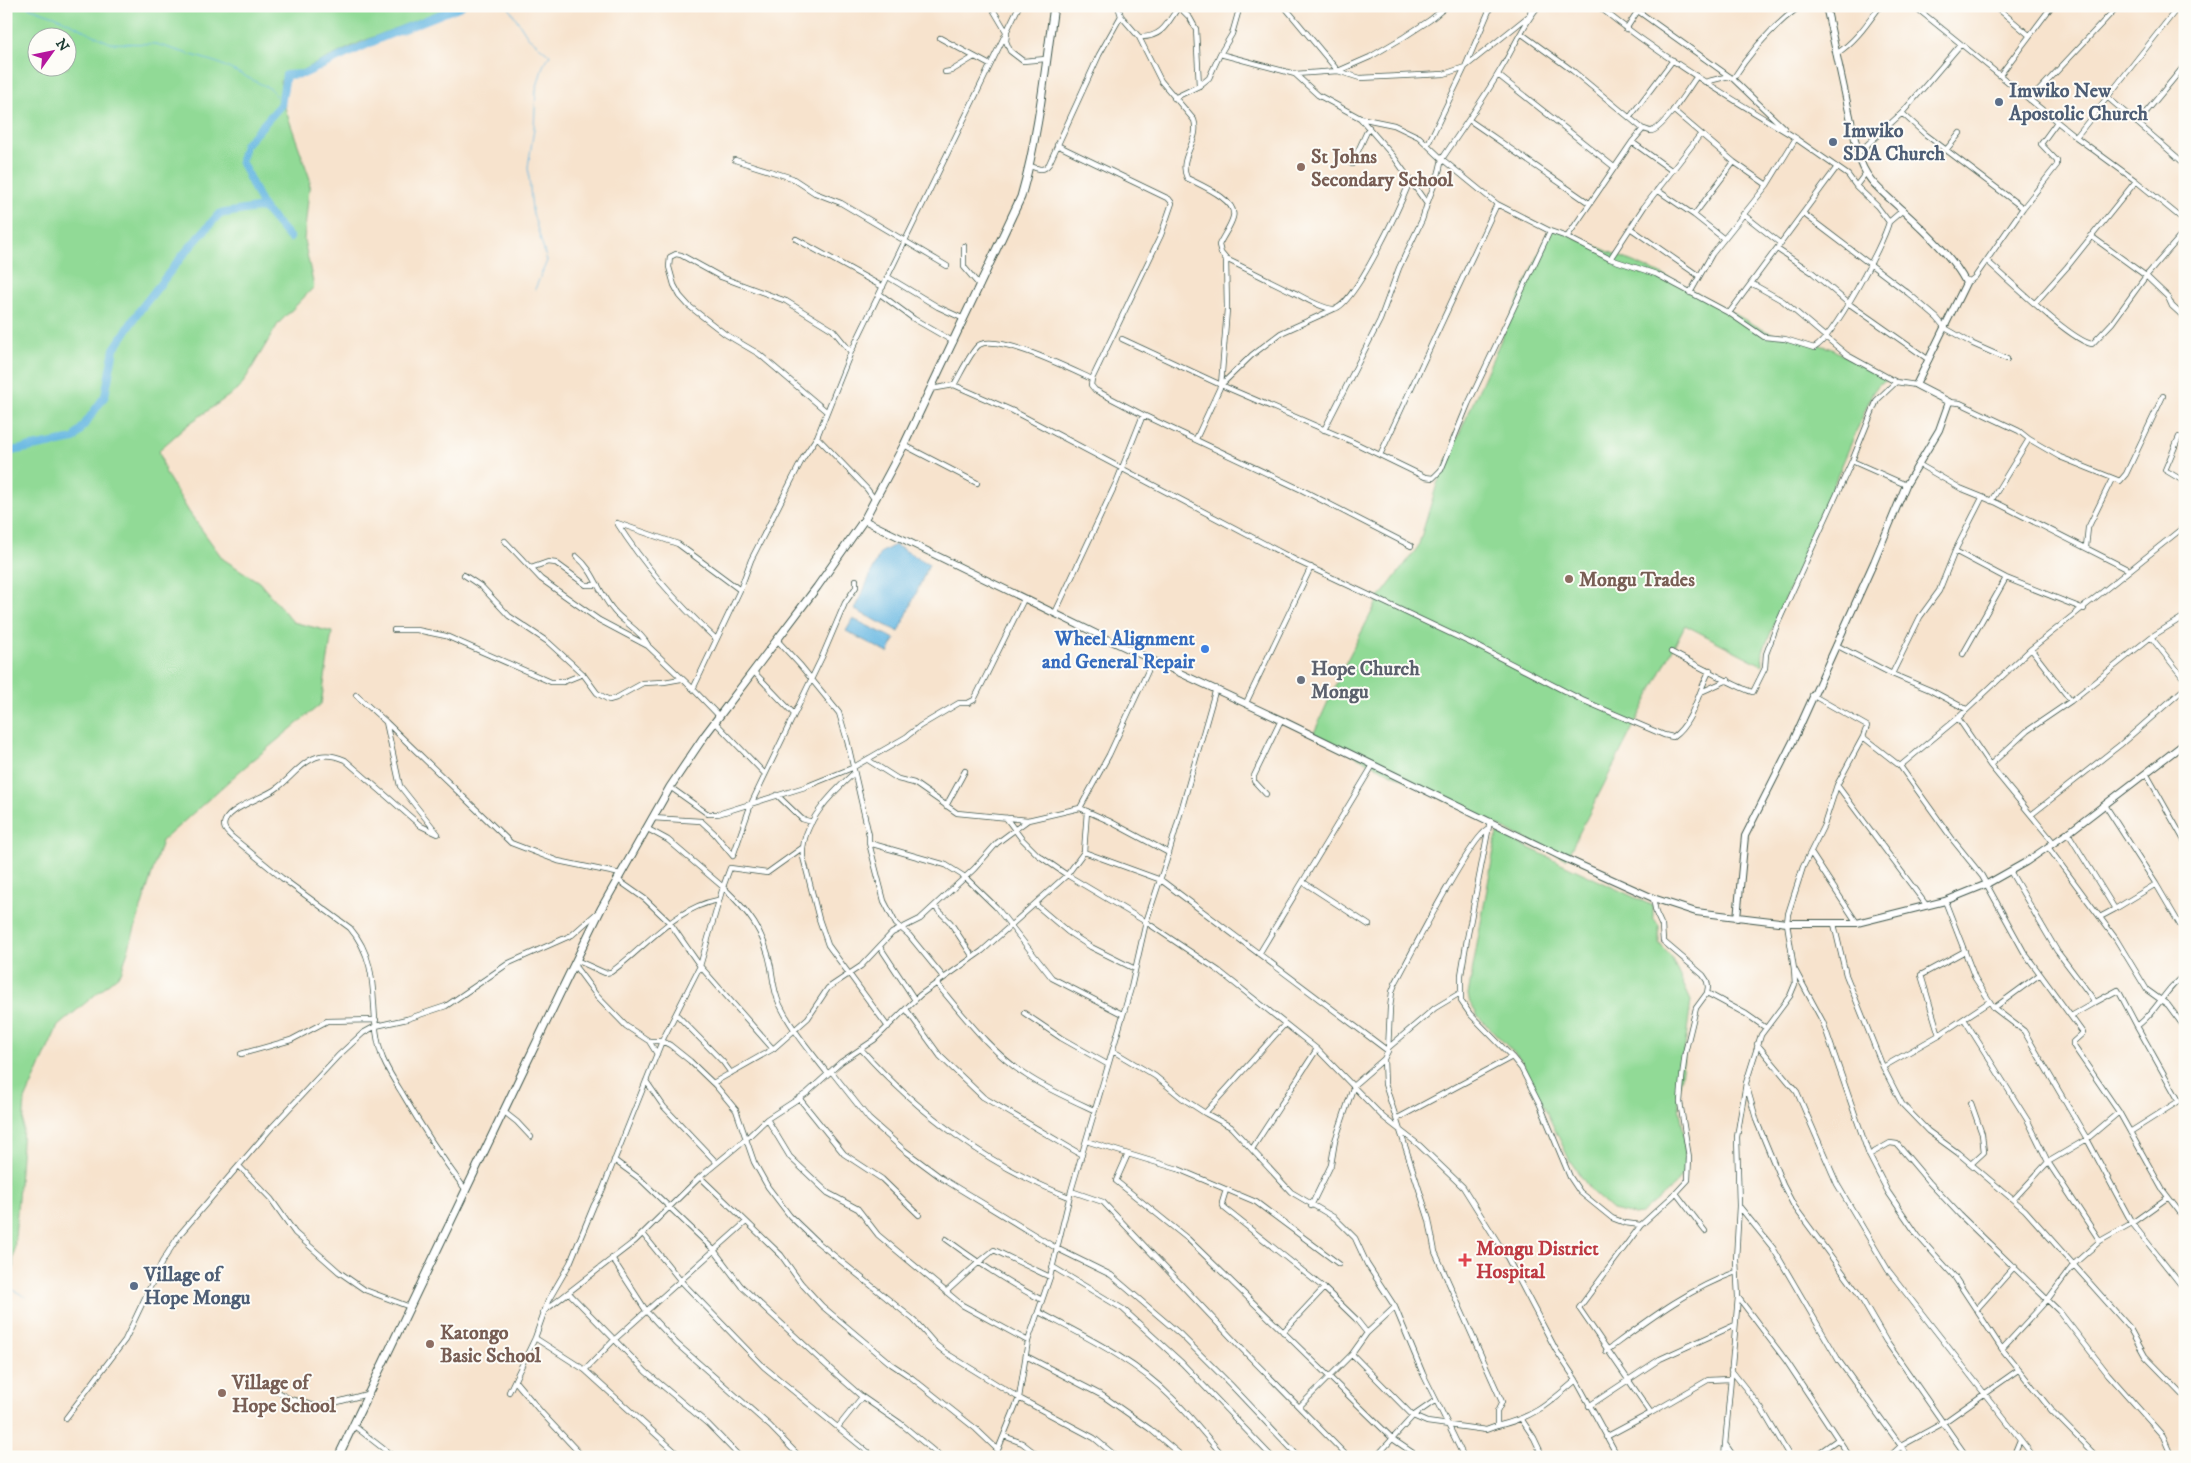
<svg xmlns="http://www.w3.org/2000/svg" width="2191" height="1463" font-family="'IM FELL DW Pica',serif">
	<style>
		.green { fill: #91da96; stroke: #588c65; fill-rule: evenodd }
		.water { fill: #67b8e2; stroke: #437a8b }
		.lines { fill: none; stroke-linecap: round; stroke-linejoin: round }
		.stream { stroke: #67b8e2; stroke-width: 1 }
		.river { stroke: #67b8e2; stroke-width: 8 }
		.street-casing { stroke: #3f564b; stroke-width: 6 }
		.secondary-casing { stroke: #3f564b; stroke-width: 8 }
		.primary-casing { stroke: #3f564b; stroke-width: 9 }
		.street { stroke: #fff; stroke-width: 4.5 }
		.secondary { stroke: #fff; stroke-width: 6 }
		.primary { stroke: #fff; stroke-width: 7 }
		.service-dot { fill: #5c6f8a; stroke: #fdfcf7; stroke-width: 2 }
		.education-dot { fill: #8d6e63; stroke: #fdfcf7; stroke-width: 2 }
		.shop-dot { fill: #3f7fe0; stroke: #fdfcf7; stroke-width: 2 }
		.worship-dot { fill: #6b7280; stroke: #fdfcf7; stroke-width: 2 }
		.health-dot { fill: #e0444e; stroke: #fdfcf7; stroke-width: 2 }
		.labels { text-anchor: middle; stroke-width: 4; stroke-linejoin: round; paint-order: stroke }
		.service-label { font-size: 20px; font-weight: bold; fill: #4e5e75; stroke: #fdfcf7; text-anchor: start }
		.education-label { font-size: 20px; font-weight: bold; fill: #785e54; stroke: #fdfcf7; text-anchor: start }
		.shop-label { font-size: 20px; font-weight: bold; fill: #366cbe; stroke: #fdfcf7; text-anchor: end }
		.worship-label { font-size: 20px; font-weight: bold; fill: #5b616d; stroke: #fdfcf7; text-anchor: start }
		.health-label { font-size: 20px; font-weight: bold; fill: #be3a42; stroke: #fdfcf7; text-anchor: start }
	</style>
	<rect width="100%" height="100%" fill="#fdfcf7"/>
	<filter id="ink" filterUnits="userSpaceOnUse"><feTurbulence type="fractalNoise" baseFrequency=".02" numOctaves="2"/><feDisplacementMap in="SourceGraphic" scale="10" xChannelSelector="R" yChannelSelector="G"/><feConvolveMatrix kernelMatrix="1 2 1 2 8 2 1 2 1" color-interpolation-filters="sRGB"/></filter>
	<filter id="wash" filterUnits="userSpaceOnUse"><feTurbulence type="fractalNoise" baseFrequency=".0096" numOctaves="4" result="noise"/><feDisplacementMap in="SourceGraphic" scale="20" xChannelSelector="R" yChannelSelector="G"/><feGaussianBlur stdDeviation="1.12" result="paint"/><feColorMatrix in="noise" values="0 0 0 0 0 0 0 0 0 0 0 0 0 0 0 0 0 1.4 0 .05"/><feComposite in="paint" operator="in"/></filter>
	<g filter="url(#wash)">
		<rect width="100%" height="100%" fill="#f7e3cd"/>
		<path class="green" d="M6,6H452L361,42L280,81L286,111L310,179L304,240L314,287L278,324L240,388L190,423L159,450L165,472L189,512L223,559L259,582L293,622L332,632L321,704L240,771L162,841L121,973L58,1026L25,1100L10,1310L6,1314ZM38,38H68V68H38Z
			M1551,227L1659,273L1762,329L1773,334L1790,336L1830,348L1888,380L1879,384L1873,392L1763,651L1762,665L1685,625L1566,859L1313,735L1344,666L1379,598L1418,547L1437,484Z
			M1497,833L1653,906V918L1659,926V943L1671,957L1691,1001L1678,1099L1685,1140V1169L1675,1185L1641,1214L1634,1215L1612,1210L1592,1192L1570,1161L1522,1061L1478,1016L1470,1003L1468,995Z"/>
		<path class="water" d="M895,545L929,564L899,632L855,610L880,553Z
			M853,619L895,639L888,653L846,631Z"/>
		<g class="lines">
			<path class="stream" d="M25,6L57,17L110,43L156,44L218,63L271,89L281,105
				M508,6L528,37L550,55L543,66L536,90L534,129L528,167L532,210L547,261L535,289
				M6,1286L26,1297"/>
			<path class="river" d="M290,238L263,207L241,161L245,145L281,105L286,75L303,74L381,38L461,6
				M6,452L74,439L105,396L114,349L140,310L183,255L219,214L263,207"/>
		</g>
	</g>
	<g filter="url(#ink)">
		<g class="lines">
			<defs>
				<path id="street" d="M991,6L1007,33L1006,41L1010,51L1023,61L1046,59
					M1118,6L1121,16L1139,37L1161,81L1194,120C1201,141 1177,157 1187,178C1200,185 1238,200 1233,217C1231,226 1223,236 1219,245L1221,253L1226,259C1249,270 1272,282 1295,293C1306,299 1321,308 1333,309C1353,310 1402,201 1410,181
					M1284,6L1338,71L1360,78L1444,74L1465,67L1530,15L1531,6
					M1598,6C1660,56 1729,97 1796,138L1767,185L1712,254L1690,293
					M1631,6L1733,79L1784,128
					M1914,6L2076,137L2136,181L2185,221
					M1995,6L2029,35
					M1179,7L1190,18L1196,29L1199,86
					M1626,29L1641,6
					M1522,34L1573,71L1643,129C1646,129 1648,131 1651,131C1662,131 1690,86 1697,76
					M1139,37C1162,38 1167,24 1179,6
					M940,38L990,65
					M1220,54L1295,74L1338,71L1370,57L1404,37L1430,20L1447,6
					M1836,54C1855,42 1867,24 1880,6
					M945,72L951,71L974,57
					M1295,74L1318,95L1360,118L1394,157L1427,204L1422,220L1399,268L1380,320L1324,430
					M1498,75L1614,167
					M2000,75L2052,6
					M1733,79C1751,50 1772,27 1800,6
					M1705,82L1729,76
					M2106,96L2185,164
					M1174,98L1199,86L1209,78L1220,54L1232,34L1240,6
					M2030,100L2118,6
					M1673,110L1734,162L1767,185
					M1902,113L1925,134L2023,208
					M1630,117L1673,60
					M1360,118L1394,125L1419,137L1442,159L1497,204L1550,231L1567,237L1610,259L1656,274L1729,313L1764,337L1785,339L1814,348C1833,338 1883,245 1889,222L1877,206L1856,186
					M1469,120L1589,203
					M2137,123L2185,65
					M2076,137L2179,6
					M1795,138L1848,175L1856,186L1865,174
					M1632,142L1643,129
					M1428,144L1465,67L1491,6
					M1057,145L1169,199L1172,203L1161,235L1092,379L1091,385L1095,390L1143,415L1302,490L1411,546
					M1946,150L1960,133
					M1858,153L1902,113L1961,44
					M735,160L792,178L815,193L841,203L947,266
					M1352,164L1369,127
					M1030,166C1039,169 1043,172 1049,164L1099,55L1121,16
					M1657,190L1694,215L1723,238
					M1427,204L1439,172L1442,159C1462,129 1483,100 1501,69C1512,51 1526,19 1539,6
					M1743,214L1781,244
					M1804,214L1908,293L1937,318L1945,328L1973,344L2007,359
					M1694,215L1734,162
					M1889,222L1903,210
					M1630,228L1699,276
					M2091,236L2146,276L2168,297L2172,306L2185,318
					M1567,237L1632,142L1671,170
					M796,239L883,287
					M964,246V267L980,286
					M1777,249L1813,273L1848,303L1929,360
					M1610,259L1644,207L1700,135
					M1987,261C2006,277 2071,341 2092,344L2112,323L2146,276L2185,231
					M888,277L938,307L964,319
					M1964,279L1970,281L1975,277L2023,208L2057,165V161L2041,144L2057,122
					M1751,283L1783,301L1847,355L1896,382L1916,385
					M880,294L914,319L954,342
					M2035,303L2067,267L2136,181
					M1729,313L1837,167
					M1122,339L1221,385L1353,442L1425,477L1433,478L1441,470L1468,404L1550,231
					M954,385C960,375 971,351 979,345C998,333 1072,370 1092,379
					M1221,385L1252,355L1281,333L1334,309
					M931,389L954,385L1013,411L1299,562L1477,646L1582,700L1664,735L1673,737C1694,722 1698,691 1710,670
					M1949,402L1960,403L2019,431L2029,439L2060,457L2120,481L2126,474L2163,396
					M826,411L759,354L725,334L689,306L680,296L674,285L669,267L670,257L676,254L681,255L721,277L786,301L833,330L851,352
					M817,437L867,489L875,500
					M2179,437L2165,470L2185,482
					M1196,439L1221,385L1227,309L1226,259
					M904,445L977,483
					M1380,455L1497,204
					M1852,461L1906,485
					M1920,465L1960,488L1997,503L2129,570
					M1982,498L1955,551L2006,578L2084,609
					M1991,501L2029,439
					M617,523C644,566 678,604 716,639
					M617,523L678,544L740,590
					M505,541L541,579L599,620L648,646L693,689
					M2086,547L2088,528L2112,479
					M576,556C596,572 598,593 614,611C624,623 640,630 648,645
					M531,568L548,562L556,563L586,585H598
					M464,575L482,587L509,616L548,642L583,674
					M1055,613L1116,483L1143,415
					M394,630H417L446,636L551,682H563L583,674L597,693L609,700L616,698L643,683L664,682L681,679
					M2151,637L2185,680
					M777,640L800,665L839,713L847,740L869,835V843L884,901L896,924L909,935L944,978
					M1836,645L1892,674L1930,690L1966,709
					M2031,649L2071,701L2151,637L2185,616
					M1671,652C1683,658 1746,692 1753,692L1765,668L1766,654L1777,625L1852,461L1877,400L1896,382
					M1963,654L2006,578
					M753,671L794,714
					M1892,674L1920,617L1939,591L1955,551
					M1701,692L1728,680
					M356,695L386,722L511,843L558,861L621,874
					M1812,695L1867,726L1863,737L1900,766L1953,840L1982,876L2024,952L2083,1033L2073,1042V1045L2119,1112L2162,1189L2185,1219
					M1246,703L1311,567
					M719,716L693,689L740,590L751,560L803,458L817,437L851,352L1019,6
					M1958,718L1990,765L2054,843
					M386,722L400,786L438,834L421,826L345,760C334,755 323,753 312,759C299,765 289,780 277,788C264,798 232,806 225,821C222,828 227,832 232,837L282,878L350,928C385,969 366,1015 383,1059C388,1071 395,1082 402,1093C421,1126 442,1158 465,1189
					M715,722L765,774
					M1863,737L1837,785L1927,906
					M868,760L898,779L914,783L957,813L1028,820L1080,808L1109,821L1169,853
					M1990,765L2027,731L2071,701
					M1900,766L1958,718L2031,649L2185,526
					M854,773C831,794 800,825 803,857L819,919L828,945L888,1027
					M2146,773L2185,842
					M670,787L708,814H718L805,787L852,768L906,737L920,726L959,703H968L974,700L1024,599
					M1266,794L1254,781V776L1281,720
					M777,795L802,819L812,822
					M946,806L965,771
					M1080,808L1109,755L1153,660
					M2031,815L2120,745L2185,688
					M652,818L701,821L714,833L733,856L751,804L822,657L845,603L856,587V580
					M1006,818L1021,838L1038,855L1067,875L1146,922L1219,971L1317,1049L1383,1117L1419,1145L1463,1187L1507,1257L1556,1350L1576,1380L1618,1457
					M1490,821L1467,939L1461,975V1001L1470,1014L1512,1057L1521,1068L1540,1105L1570,1177L1580,1192L1612,1218L1625,1223L1641,1225L1676,1193L1688,1180L1689,1157L1680,1102L1682,1078L1685,1053L1696,1008L1707,993L1708,987L1707,981L1703,975L1663,941L1662,926L1656,913L1653,898
					M2068,833L2115,909L2156,884L2105,805
					M869,843L946,865L965,877L996,907L1052,978L1122,1014
					M2048,847L2116,939L2147,990L2168,1005L2185,1028
					M802,848L767,873L730,868L723,887C749,912 764,931 771,967C773,980 774,993 780,1005C792,1030 811,1052 828,1074
					M1084,852L1161,880L1388,1051
					M1811,853L1857,923
					M2010,871L2057,951L2091,996L2094,1003L2118,990L2137,1026
					M618,880L645,899L670,923L700,966L773,1049
					M1303,882L1369,925
					M2156,884L2180,925
					M1945,901L1975,978L1994,1008L2039,975
					M1035,904L1068,932L1091,947L1135,969
					M935,907L950,922L973,957
					M2100,917L2115,909
					M1834,924L1846,975L1883,1067L1902,1104L1928,1131L1958,1153L2025,1210L2129,1327L2145,1356L2185,1397
					M880,947L915,1000
					M1259,954L1373,765
					M576,960L605,973L611,972C645,948 674,908 718,900
					M574,965L597,996L626,1026L649,1041H662L670,1045L690,1061L716,1086L736,1110L754,1162L768,1187L790,1216L816,1241L914,1320L935,1344L946,1353L1019,1398L1094,1438L1117,1457
					M1795,970L1823,1022L1869,1155L1888,1192L1918,1236L1954,1276L2002,1349L2048,1299L2074,1264L2100,1241L2132,1223L2167,1198
					M937,984C964,1016 992,1054 1029,1077C1049,1090 1072,1100 1094,1110
					M1707,993L1746,1014L1766,1028
					M1994,1008L2024,1031L2087,1139L2132,1223L2185,1290
					M906,1009L940,1056L983,1097L1082,1155
					M1024,1013L1061,1038L1107,1064
					M677,1015L723,1062L731,1073
					M2071,1016L2094,1003
					M1964,1019L2028,1121L2048,1162L2100,1241
					M1939,1035L1921,975L1965,951
					M649,1041L657,1054
					M1757,1044L1797,1092L1837,1184L1888,1270L2034,1457
					M1388,1048L1435,1008L1460,993
					M861,1049C918,1113 989,1166 1069,1197
					M1113,1051L1155,1076L1182,1098L1205,1113L1231,1127L1291,1192L1335,1218L1355,1238L1367,1264L1395,1307L1423,1374L1436,1400L1413,1416L1376,1457
					M241,1054L291,1040L327,1021L376,1020
					M1883,1067L1939,1035L1989,1002
					M831,1071L869,1119L904,1150L943,1179L1056,1248L1111,1275L1181,1335L1230,1384L1299,1457
					M646,1081L664,1107L716,1162
					M713,1083L773,1049L808,1018L828,988L861,966L892,933L920,919L974,869L997,843L1028,820
					M1746,1084L1757,1122L1783,1185L1794,1206L1858,1293L1886,1341L1967,1457
					M799,1098L844,1154L882,1179L919,1215
					M503,1111L517,1122L531,1137
					M1205,1113L1285,1024
					M1398,1118L1512,1057
					M767,1119L790,1157L828,1193L858,1209L878,1235L962,1305L1028,1341
					M2130,1132L2179,1101L2137,1026C2157,1012 2165,988 2185,975
					M1086,1141L1128,1154L1116,1181L1188,1239L1394,1440L1419,1457
					M1252,1149L1317,1049
					M1128,1154L1178,1169L1256,1202L1339,1264
					M1869,1155L1890,1143L1897,1144L1929,1182L1960,1215L2059,1311L2108,1374L2163,1436L2169,1450
					M614,1160L640,1179L714,1250L741,1286L826,1365L861,1396L900,1423L941,1457
					M1971,1164L1984,1152L1982,1134L1971,1103
					M239,1166L271,1199L295,1233L339,1272L365,1290L410,1307
					M700,1177L781,1255L801,1283L822,1306L891,1364L912,1378L976,1429L998,1450
					M1226,1190L1222,1203L1224,1208L1324,1288L1356,1319L1367,1333L1395,1307
					M1071,1191L1103,1202L1243,1350L1348,1457
					M1676,1193L1705,1231
					M2014,1199L2048,1162L2087,1139L2119,1112
					M1311,1206L1331,1165L1335,1141L1354,1085L1384,1059
					M1739,1206L1773,1248L1839,1361L1909,1457
					M1641,1225L1579,1308L1651,1413L1708,1380L1730,1379
					M643,1234L680,1280L764,1367L874,1457
					M946,1239C977,1262 1008,1283 1042,1300
					M612,1258L647,1312L677,1344L770,1426L800,1457
					M1053,1267L1123,1309L1182,1363L1272,1457
					M946,1292L978,1263L994,1250L1050,1277
					M569,1293L646,1372L708,1424L740,1457
					M1738,1297L1787,1362L1850,1457
					M1976,1310L2015,1266
					M543,1312L635,1241L700,1177L746,1139L767,1119L807,1093L841,1062L874,1040L920,995L982,951L1067,875L1084,852L1087,811
					M1039,1312C1084,1336 1135,1360 1171,1397C1190,1415 1207,1437 1224,1457
					M1283,1332L1324,1288
					M535,1338L585,1370
					M2002,1349L2052,1411L2097,1457
					M1606,1351C1647,1321 1688,1289 1736,1272
					M1352,1354L1413,1416L1427,1422L1486,1430L1497,1426V1412L1502,1402L1435,1252L1429,1220L1385,1084L1384,1059L1388,1051L1390,1008L1392,992L1395,984C1409,958 1469,840 1487,830
					M1026,1356L1103,1396L1150,1429L1183,1457
					M1731,1370L1761,1408L1790,1457
					M252,1377L290,1399L319,1407L367,1394
					M515,1381L541,1412L583,1457
					M509,1392L535,1338L548,1301L570,1263L594,1205L602,1191L662,1041L700,966L723,887L668,840L646,828
					M1436,1400L1464,1457
					M1589,1406L1660,1359L1735,1325
					M1299,1407L1352,1354L1367,1333
					M66,1418L125,1340L162,1262L180,1234L272,1127L338,1056L363,1033L376,1026L407,1019L446,1006L509,963L572,935L598,912
					M1522,1420L1534,1438L1543,1457
					M353,1425L394,1457
					M1497,1426C1534,1417 1547,1405 1576,1380
					M838,1427L862,1397
					M1004,1436L1022,1443L1040,1457
					M1606,1437L1651,1413
					M1726,1445L1734,1457
					M681,1457L585,1370L614,1340L746,1222
					M995,1457L1019,1398L1028,1341L1050,1277L1071,1191L1131,988L1146,922L1169,853L1216,688
					M1724,1457L1738,1297L1736,1260L1739,1206L1737,1137L1746,1083L1761,1035L1790,996L1795,984L1794,969L1787,923L1788,914L1803,867L1824,825L1837,785
					M1813,1457L1837,1440
					M1889,1457L1901,1446L1943,1423L2018,1370
					M2013,1457L2020,1440"/>
				<path id="secondary" d="M864,520L1107,639L1281,720L1560,856L1653,898L1696,912L1787,923H1857L1945,901L1987,884L2026,862L2068,833L2185,743
					M1737,918L1745,836L1794,739L1874,562L1906,485L1939,430L1949,402L1916,385L1966,283C1955,259 1922,228 1902,210C1882,191 1865,181 1858,153L1826,6"/>
				<path id="primary" d="M338,1457L564,985L601,909L670,787L705,735L817,587L864,520L904,445L1021,197C1039,134 1045,70 1054,6"/>
			</defs>
			<use href="#street" class="street-casing"/>
			<use href="#secondary" class="secondary-casing"/>
			<use href="#primary" class="primary-casing"/>
			<use href="#street" class="street"/>
			<use href="#secondary" class="secondary"/>
			<use href="#primary" class="primary"/>
		</g>
	</g>
	<g class="service-dot">
		<circle cx="1999" cy="102" r="5"/>
		<circle cx="1833" cy="142" r="5"/>
		<circle cx="134" cy="1286" r="5"/>
	</g>
	<g class="education-dot">
		<circle cx="1301" cy="167" r="5"/>
		<circle cx="1569" cy="579" r="5"/>
		<circle cx="430" cy="1344" r="5"/>
		<circle cx="222" cy="1393" r="5"/>
	</g>
	<circle class="shop-dot" cx="1205" cy="649" r="5"/>
	<circle class="worship-dot" cx="1301" cy="680" r="5"/>
	<path class="health-dot" d="M1462.5 1252.5h5v5h5v5h-5v5h-5v-5h-5v-5h5z"/>
	<g class="labels">
		<g class="service-label">
			<text x="2009" y="97">Imwiko New<tspan x="2009" dy="23">Apostolic Church</tspan></text>
			<text x="1843" y="137">Imwiko<tspan x="1843" dy="23">SDA Church</tspan></text>
			<text x="144" y="1281">Village of<tspan x="144" dy="23">Hope Mongu</tspan></text>
		</g>
		<g class="education-label">
			<text x="1311" y="163">St Johns<tspan x="1311" dy="23">Secondary School</tspan></text>
			<text x="1579" y="586">Mongu Trades</text>
			<text x="440" y="1339">Katongo<tspan x="440" dy="23">Basic School</tspan></text>
			<text x="232" y="1389">Village of<tspan x="232" dy="23">Hope School</tspan></text>
		</g>
		<g class="shop-label">
			<text x="1195" y="645">Wheel Alignment<tspan x="1195" dy="23">and General Repair</tspan></text>
		</g>
		<g class="worship-label">
			<text x="1311" y="675">Hope Church<tspan x="1311" dy="23">Mongu</tspan></text>
		</g>
		<g class="health-label">
			<text x="1476" y="1255">Mongu District<tspan x="1476" dy="23">Hospital</tspan></text>
		</g>
	</g>
	<rect width="2191" height="1463" fill="none" stroke="#fdfcf7" stroke-width="25"/>
	<g transform="translate(52 52) rotate(57)"><circle r="24" fill="#fdfcf7" stroke="#a4b0a9"/>
	<path d="M0-4L9 19L0 12L-9 19Z" fill="#b5179e"/>
	<text y="-8" font-size="14" font-weight="bold" text-anchor="middle" fill="#1f3d34">N</text>
	</g>
</svg>
